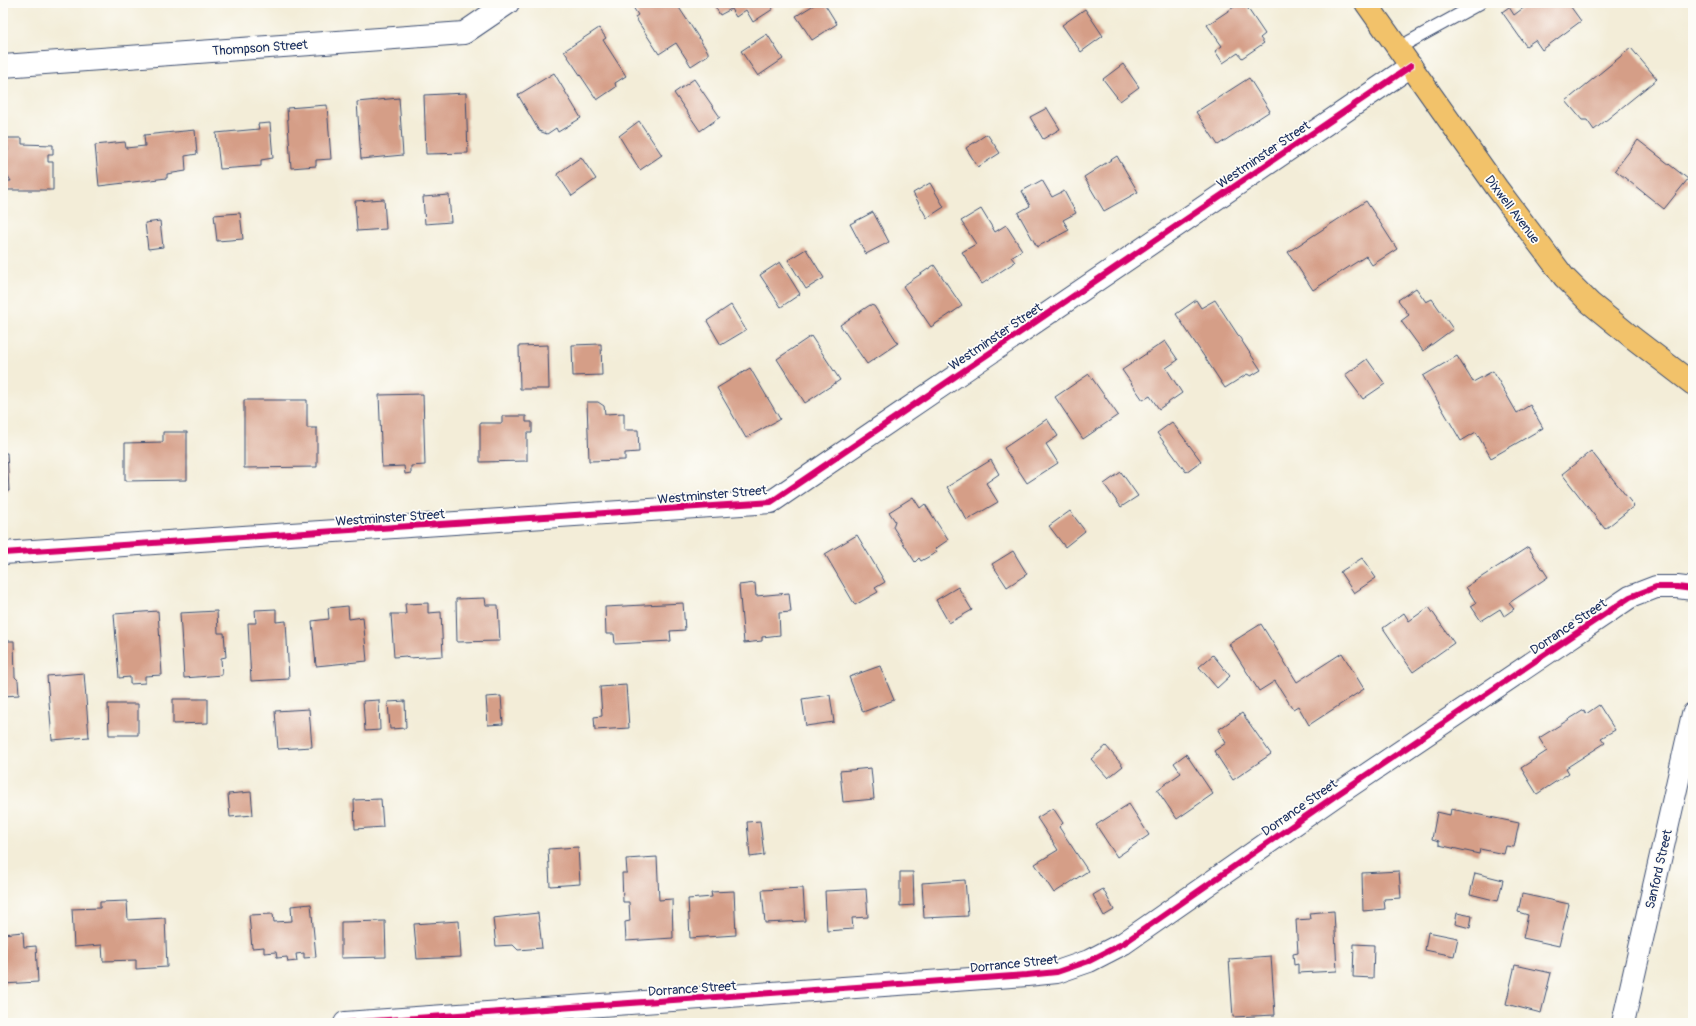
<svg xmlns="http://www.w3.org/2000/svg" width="1696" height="1026" font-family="Pangolin,sans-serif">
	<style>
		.building { fill: #d59e87 }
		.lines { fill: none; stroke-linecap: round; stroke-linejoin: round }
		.service-casing { stroke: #3b4c70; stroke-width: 14 }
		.minor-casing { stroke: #3b4c70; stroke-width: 24 }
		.tertiary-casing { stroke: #3b4c70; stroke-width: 24 }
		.primary-casing { stroke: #3b4c70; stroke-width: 24 }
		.service { stroke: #fff; stroke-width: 12 }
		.minor { stroke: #fff; stroke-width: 22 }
		.tertiary { stroke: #fff; stroke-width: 22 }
		.primary { stroke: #f2c26a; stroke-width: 22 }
		.cycleway-casing { stroke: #fdfcf7; stroke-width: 8 }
		.cycleway { stroke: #d6006c; stroke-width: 6 }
		.labels { text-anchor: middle; stroke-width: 3.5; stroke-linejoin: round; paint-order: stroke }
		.street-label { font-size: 13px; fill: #1b2f5e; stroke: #fdfcf7 }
	</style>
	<rect width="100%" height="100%" fill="#fdfcf7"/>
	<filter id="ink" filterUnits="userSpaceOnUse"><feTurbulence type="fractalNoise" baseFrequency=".025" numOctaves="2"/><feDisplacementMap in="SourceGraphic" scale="8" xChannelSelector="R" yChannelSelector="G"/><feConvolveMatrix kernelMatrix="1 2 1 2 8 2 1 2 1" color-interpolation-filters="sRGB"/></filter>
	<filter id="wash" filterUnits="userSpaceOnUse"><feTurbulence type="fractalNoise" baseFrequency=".012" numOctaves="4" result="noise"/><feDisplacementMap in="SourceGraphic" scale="16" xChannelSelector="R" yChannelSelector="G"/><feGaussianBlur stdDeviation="0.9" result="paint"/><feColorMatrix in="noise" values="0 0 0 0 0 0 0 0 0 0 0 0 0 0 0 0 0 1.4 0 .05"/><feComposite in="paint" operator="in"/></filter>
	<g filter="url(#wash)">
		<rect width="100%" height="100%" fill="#f3edd8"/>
		<g id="blocks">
			<path class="building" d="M633,3H676L708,52V55L691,66L676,43L659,54L635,17L638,15L631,4Z
				M713,3H769L773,9L753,22L746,10L736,17L731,9L720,15Z
				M817,3H824L837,24L812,40L796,16Z
				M1240,3H1244L1265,34L1260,38L1264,43L1242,58L1238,53L1223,63L1215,51L1222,46L1207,25Z
				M1530,3H1568L1581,21L1542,50L1535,40L1526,46L1502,12L1509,7L1514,15Z
				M1085,9L1103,36L1081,52L1062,25Z
				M599,28L606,38L603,40L626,76L615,83L616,87L597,100L564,51Z
				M767,34L783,59L758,76L741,51Z
				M1631,48L1657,79L1594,130L1587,120H1582L1566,101Z
				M1123,64L1139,87L1120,101L1103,79Z
				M554,73L581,118L558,132L556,128L547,134L539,131L518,95Z
				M1249,78L1270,111L1218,145L1196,112Z
				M694,79L720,117L700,131L674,93Z
				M466,93L468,153L426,154L424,95Z
				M399,98L403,155L361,159L357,102Z
				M327,105L331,159L316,160V166L291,168L287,108Z
				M1047,108L1060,129L1043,139L1030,117Z
				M639,121L662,155L640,170L619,136Z
				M270,123L273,158L261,160V166L220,169L216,133L259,129L258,124Z
				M195,130L197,154L185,156L186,171L167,174V178L99,186L95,145L125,142L126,148L145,146L144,135Z
				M987,134L1000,153L978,167L966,148Z
				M7,138H22V144L53,145V154H48V162H53V190H5V181H11L6,173V151H8Z
				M1638,140L1688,179L1664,209L1615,170Z
				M1117,156L1138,192L1104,211L1084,177Z
				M581,157L596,179L572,196L557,174Z
				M1042,180L1052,197L1064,191L1076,213L1063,220L1069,230L1037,247L1018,213L1030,206L1022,191Z
				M930,183L944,207L927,218L913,193Z
				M449,195L451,222L425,224L423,197Z
				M384,199L386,229L357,231L355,201Z
				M1366,201L1397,249L1372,265L1366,256L1313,290L1288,252Z
				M981,209L995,232L1006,225L1022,250L1011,257L1015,262L982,284L962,252L976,244L961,221Z
				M873,212L889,242L866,254L850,224Z
				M240,213L243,239L217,241L214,215Z
				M160,221L163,247L148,249L145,223Z
				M806,249L824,278L806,289L788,260Z
				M780,262L800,294L781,307L760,275Z
				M934,265L962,306L931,327L903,286Z
				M1416,288L1426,302L1432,299L1453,329L1423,351L1401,321L1409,315L1398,300Z
				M1196,300L1201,308L1215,300L1261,370L1251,376L1247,374L1225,388L1176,314Z
				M731,305L746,330L721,345L707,321Z
				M870,305L874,306L898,343L867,364L840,325Z
				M811,336L840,380L805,403L777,359Z
				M1165,341L1178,360L1166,368L1182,393L1159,409L1150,396L1143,400L1122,370Z
				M601,344L602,375L573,376L572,345Z
				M548,345L549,389H520L519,346Z
				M1457,356L1473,382L1493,371L1517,413L1530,405L1543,428L1491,458L1476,432L1461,441L1423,376Z
				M1367,359L1385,384L1363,399L1345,375Z
				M750,368L780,419L746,438L717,388Z
				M1089,374L1118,415L1083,439L1055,397Z
				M423,394L425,465L411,466V473L405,474L404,466L382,467L379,395Z
				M244,400H307V428H317V467L244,468Z
				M587,402H598L604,406L605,414L624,413V430H638L639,452L625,453V460L589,461Z
				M502,416H526V422H532V433H527V461L480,462V423H502Z
				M1047,419L1058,436L1046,444L1058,463L1027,483L1004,448Z
				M1172,422L1201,461L1186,472L1157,433Z
				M163,432H187V480L125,481V443L163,442Z
				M1591,451L1634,506L1605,529L1562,474Z
				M3,453H7L9,491H3Z
				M991,460L999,474L986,483L998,502L967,520L947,487Z
				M1121,472L1138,496L1121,507L1104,484Z
				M913,497L920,508L925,504L948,540L935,549L937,552L921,561L919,558L915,562L893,527L895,521L889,512Z
				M1070,511L1085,531L1065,547L1049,526Z
				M857,535L885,582L875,588L878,592L855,605L825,554Z
				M1528,547L1548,577L1509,603L1514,609L1504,616L1500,609L1481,621L1471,606L1476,603L1466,587Z
				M1013,551L1027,574L1007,587L992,564Z
				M1362,558L1376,578L1354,593L1340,572Z
				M755,583L756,596L789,593L791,612L779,613L780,635L762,637V641L744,643L739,585Z
				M958,587L972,610L949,623L936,600Z
				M485,598L486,605H498L500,641L457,642L456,599Z
				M428,603V613L441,612L443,656L408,658L406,656L394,657L391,614H406L405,604Z
				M683,603L685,630L670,631L671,641L615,644L614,634H606L605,607Z
				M348,606L349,619L363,617L367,661L316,666L312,621L329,619L328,608Z
				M1429,607L1454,643L1413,672L1383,628L1404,613L1409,621Z
				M276,609V622L286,621L289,679L251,681L248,623H256L255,610Z
				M158,611L162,675L145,676V683L130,684V677L119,678L114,614Z
				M217,611L218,633H224L226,657L221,658L222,675L184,678L180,613Z
				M1261,624L1297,682L1342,653L1364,689L1309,725L1298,706L1293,709L1275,681L1259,691L1229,644Z
				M3,641H14L15,677L18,680L19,695L3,696Z
				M1213,655L1230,676L1217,688L1199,667Z
				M880,666L894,700L863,712L849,677Z
				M84,673L89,737L52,740L47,676Z
				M626,685L629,728L595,730L594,717L602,716L600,687Z
				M830,695L834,722L806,726L802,699Z
				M501,696L503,724L488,725L486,697Z
				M173,699H208V723L173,724Z
				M379,700L380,730L365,731L363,701Z
				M405,701L406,728L390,729L388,702Z
				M108,704H138V735H109Z
				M1599,705L1615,730L1601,738L1605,743L1566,768L1569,773L1537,794L1521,768L1547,751L1539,738L1584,710L1586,714Z
				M309,709L312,747L278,749L275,711Z
				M1242,713L1271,754L1233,780L1214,751L1226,743L1218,730Z
				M1106,746L1123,766L1108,778L1091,759Z
				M1186,754L1213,794L1177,819L1157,790L1181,773L1174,763Z
				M871,768L874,799L843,802L840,771Z
				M251,792L253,815L230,817L228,794Z
				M381,799L383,827L355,829L354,800Z
				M1129,804L1149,835L1117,857L1096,825Z
				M1053,808L1063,823L1059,827L1088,871L1054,893L1035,864L1058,850L1037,818Z
				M1451,809L1519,823L1514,847L1506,846L1504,854L1480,849L1479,854L1439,845V841L1432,839L1437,812L1450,815Z
				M760,821L764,855L750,857L747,822Z
				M578,847L580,884L550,886L548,849Z
				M657,857L659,900L672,899L673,938L626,941L625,922L630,921L629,902H623L622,873H627L626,859Z
				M1399,871L1401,898L1384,899L1385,909L1363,911L1362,873Z
				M900,872H913L914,905L900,906Z
				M1475,873L1503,880L1498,901L1470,894Z
				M965,880L968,916L924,918L922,883Z
				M803,888L805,921L765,923L762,890Z
				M866,889L868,917L852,918L853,929L827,931L825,891Z
				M1103,889L1114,910L1104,916L1093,895Z
				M734,891L736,935L690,938L688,899L712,897L711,892Z
				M1522,894L1569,904L1559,946L1523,938L1528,915L1518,912Z
				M127,901L128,920L165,918L167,967L136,969V960L103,961L102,945L74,947L72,909L100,908V902Z
				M311,904L316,957L304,958V953L296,954L297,961L288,962L287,957L277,958L276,952L264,953V947L252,948L249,915L273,914L274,922L292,921L291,906Z
				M1334,911L1337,971L1298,973V964L1294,965L1293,954L1298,953L1296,920L1310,919L1309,913Z
				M538,913L542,948L518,950L513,945L496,946L493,918Z
				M1457,913L1472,916L1470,928L1455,924Z
				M385,921L386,957L341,958V922Z
				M459,921L461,957L417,959L414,924Z
				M23,932L24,947L36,946L38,982L3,984V934Z
				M1428,932L1458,938L1454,956L1425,950Z
				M1354,944L1374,945L1373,978L1353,977Z
				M1271,956L1275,1015L1233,1017L1229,959Z
				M1515,965L1551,973L1541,1013L1506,1004Z"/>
		</g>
	</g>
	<g filter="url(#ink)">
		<use href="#blocks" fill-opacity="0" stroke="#3b4c70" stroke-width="1"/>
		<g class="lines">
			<defs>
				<path id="service" d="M1398,48L1480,3"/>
				<path id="minor" d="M3,66L464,33L508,3
					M3,553L771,502L1411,66
					M345,1023L1027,975L1057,972L1089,961L1124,943L1335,796L1630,597L1656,587H1677L1693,589"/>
				<path id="tertiary" d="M1623,1023L1693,714"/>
				<path id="primary" d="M1366,3L1497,188L1564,277L1590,303L1633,338L1693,384"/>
			</defs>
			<use href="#service" class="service-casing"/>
			<use href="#minor" class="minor-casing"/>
			<use href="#tertiary" class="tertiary-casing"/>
			<use href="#primary" class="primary-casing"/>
			<use href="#service" class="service"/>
			<use href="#minor" class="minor"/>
			<use href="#tertiary" class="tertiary"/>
			<use href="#primary" class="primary"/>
			<defs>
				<path id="cycleway" d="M3,553L771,502L1411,66
					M345,1023L1027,975L1057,972L1089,961L1124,943L1335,796L1630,597L1656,587H1677L1693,589"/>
			</defs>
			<use href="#cycleway" class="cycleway-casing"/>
			<use href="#cycleway" class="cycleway"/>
		</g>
	</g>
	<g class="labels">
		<g class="street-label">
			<text transform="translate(260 47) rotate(-4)" y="5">Thompson Street</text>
			<text transform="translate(1263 154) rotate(-34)" y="5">Westminster Street</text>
			<text transform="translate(1513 209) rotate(53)" y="5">Dixwell Avenue</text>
			<text transform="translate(995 336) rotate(-34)" y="5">Westminster Street</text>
			<text transform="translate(712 494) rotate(-5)" y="5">Westminster Street</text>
			<text transform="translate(390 517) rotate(-4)" y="5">Westminster Street</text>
			<text transform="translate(1568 626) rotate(-34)" y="5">Dorrance Street</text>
			<text transform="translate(1299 807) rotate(-35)" y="5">Dorrance Street</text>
			<text transform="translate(1658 869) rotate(-77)" y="5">Sanford Street</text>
			<text transform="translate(1014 963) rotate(-6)" y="5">Dorrance Street</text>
			<text transform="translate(692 988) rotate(-4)" y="5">Dorrance Street</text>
		</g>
	</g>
	<rect width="1696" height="1026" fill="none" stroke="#fdfcf7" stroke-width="16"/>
</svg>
